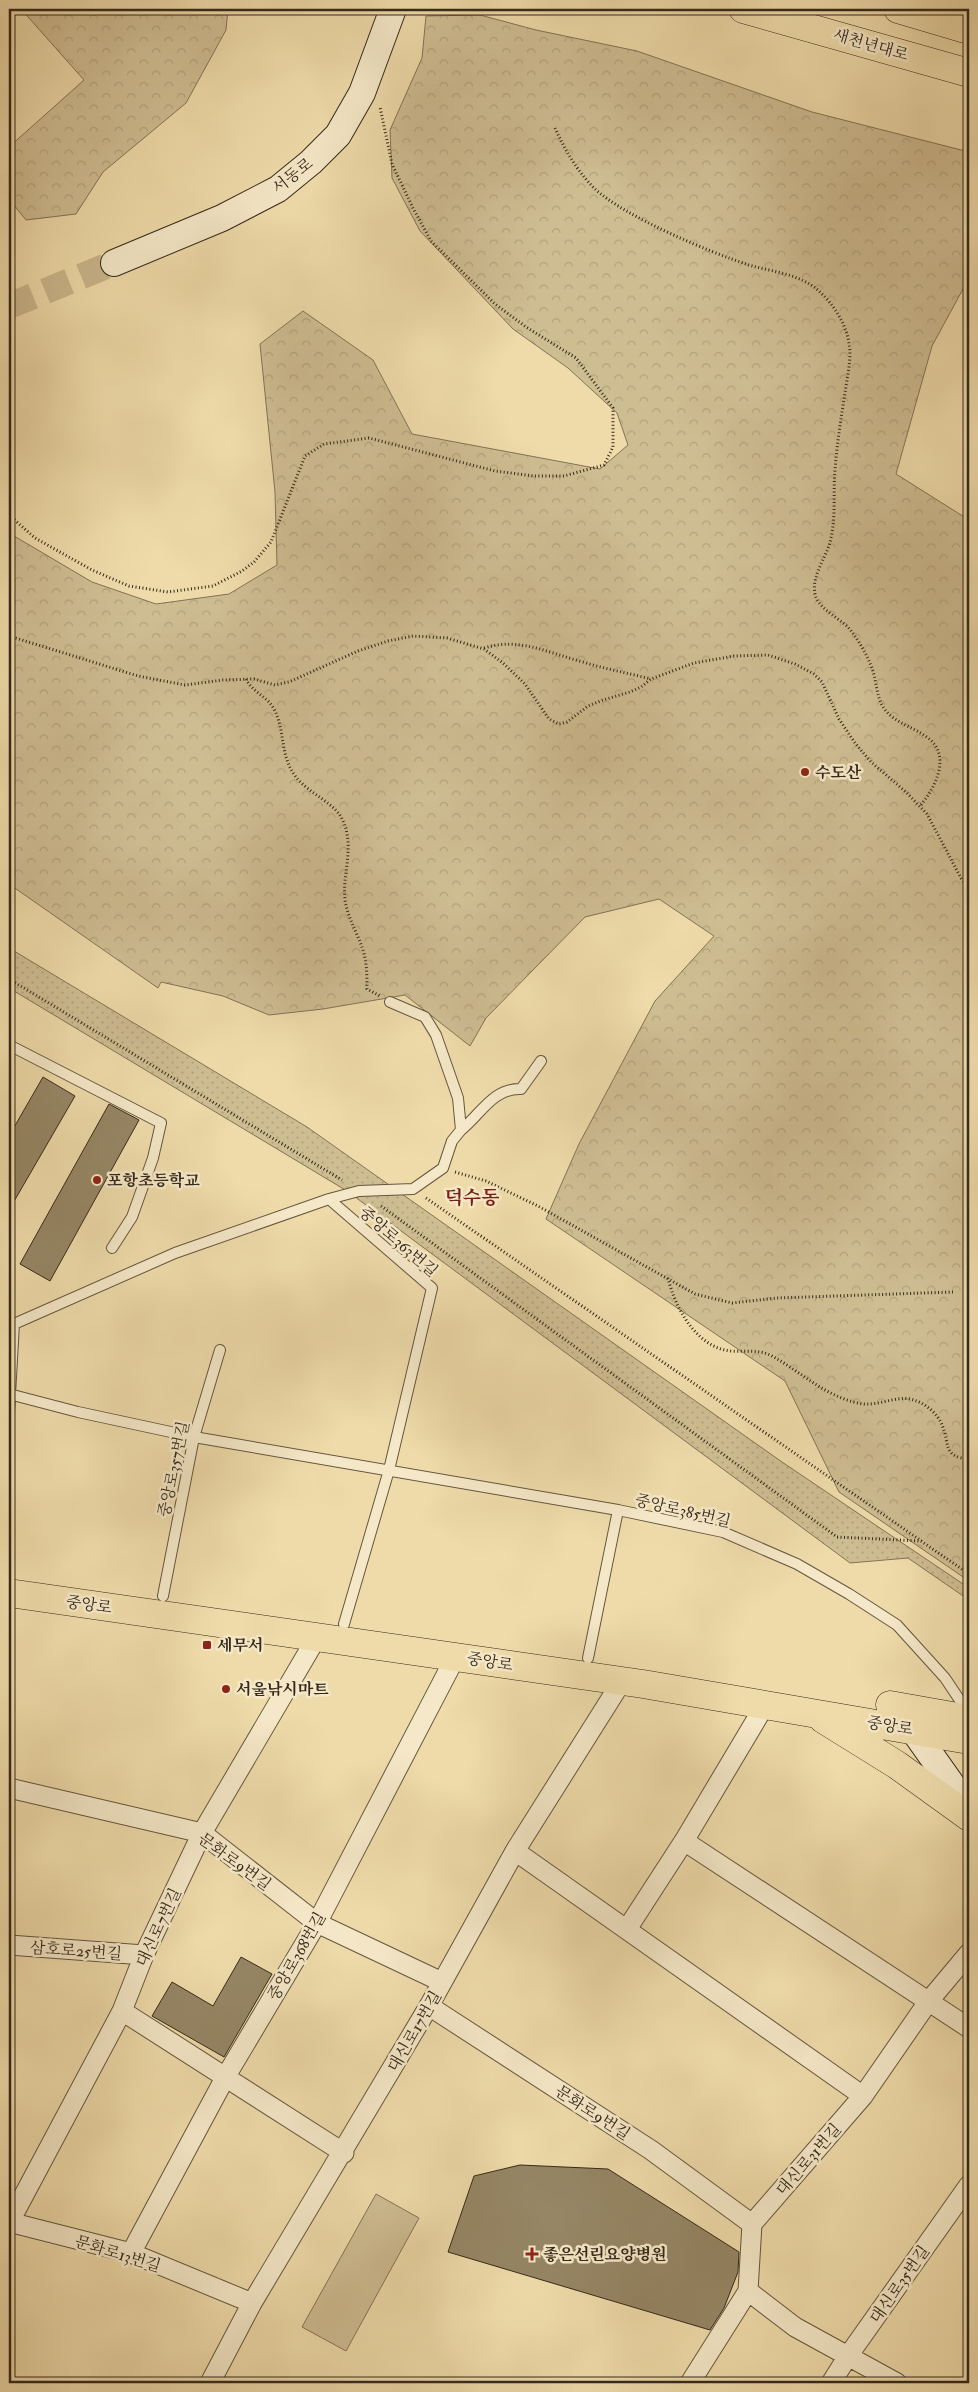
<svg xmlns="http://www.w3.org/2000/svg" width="978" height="2392" font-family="'IM FELL Double Pica','Noto Serif KR',serif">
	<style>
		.forest { fill: url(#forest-crowns); stroke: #827356 }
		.park { fill: url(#park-dots); stroke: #827356 }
		.garden { fill: #cfbd92; stroke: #827356 }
		.building { fill: #968665; stroke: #35291b }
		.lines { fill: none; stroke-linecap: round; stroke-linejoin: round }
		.secondary-tunnel { stroke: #cab78d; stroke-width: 26; stroke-dasharray: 26 13; stroke-linecap: butt }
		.lane-casing { stroke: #64563f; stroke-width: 12 }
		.street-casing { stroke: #64563f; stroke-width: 21 }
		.secondary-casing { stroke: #35291b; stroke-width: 28 }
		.primary-casing { stroke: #35291b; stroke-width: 29 }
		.path { stroke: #35291b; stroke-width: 3; stroke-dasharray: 1 2.5; stroke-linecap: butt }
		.lane { stroke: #f5e8c8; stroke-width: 10 }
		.street { stroke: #f5e8c8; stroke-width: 19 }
		.secondary { stroke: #f5e8c8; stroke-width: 26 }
		.primary { stroke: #efdbaa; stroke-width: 28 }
		.poi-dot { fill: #8f2418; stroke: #f5e8c8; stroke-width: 2 }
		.labels { text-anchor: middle; stroke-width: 5; stroke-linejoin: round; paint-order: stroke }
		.street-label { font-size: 16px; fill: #35291b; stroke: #f5e8c8 }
		.poi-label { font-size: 16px; font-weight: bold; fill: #35291b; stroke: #f5e8c8; text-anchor: start }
		.quarter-label { font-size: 19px; font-weight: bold; fill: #7a1f14; stroke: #f5e8c8 }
	</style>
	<defs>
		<pattern id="forest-crowns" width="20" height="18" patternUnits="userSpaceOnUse" patternTransform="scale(1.25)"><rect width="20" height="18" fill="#cfbd92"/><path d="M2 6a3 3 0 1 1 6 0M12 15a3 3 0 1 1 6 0" fill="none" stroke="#b2a27d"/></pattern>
		<pattern id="park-dots" width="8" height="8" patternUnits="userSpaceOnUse" patternTransform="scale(1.25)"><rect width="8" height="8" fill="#cfbd92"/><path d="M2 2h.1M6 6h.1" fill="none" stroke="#b2a27d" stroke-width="1.8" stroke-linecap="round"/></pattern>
	</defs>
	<rect width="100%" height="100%" fill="#efdbaa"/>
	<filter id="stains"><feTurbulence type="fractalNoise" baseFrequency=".004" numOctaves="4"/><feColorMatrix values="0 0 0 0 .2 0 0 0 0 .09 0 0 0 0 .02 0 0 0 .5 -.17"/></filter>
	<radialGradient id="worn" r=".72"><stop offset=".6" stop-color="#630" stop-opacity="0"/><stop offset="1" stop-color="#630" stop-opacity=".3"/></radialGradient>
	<path class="forest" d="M21,9H228L226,30L186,103L103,172L76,214L26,220L9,199V147L84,80Z
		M480,15L536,30L637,51L812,112L969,152V278L932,346L896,474L969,520V1581L839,1492L785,1381L546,1219L579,1144L655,1001L714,936L659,899L585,917L486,1018L470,1046L405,995L323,1009L269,1015L223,996L161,982L158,988L9,884V533L92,582L156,604L229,594L277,565L275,492L260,344L303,311L373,360L412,434L600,469L628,445L617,413L568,368L513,329L420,231L392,178L390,130L422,58L426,16Z"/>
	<path class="park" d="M9,948L307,1127L782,1462L969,1588V1600L908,1558L850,1563L347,1191L9,988Z"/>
	<path class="garden" d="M376,2194L419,2218L346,2351L302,2327Z"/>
	<path class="building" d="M43,1077L75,1096L9,1210V1136Z
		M109,1104L139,1120L50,1281L20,1264Z
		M241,1957L272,1974L224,2057L152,2016L172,1982L213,2006Z
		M520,2165L608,2169L739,2252L738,2272L724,2308L710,2330L448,2252L474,2176Z"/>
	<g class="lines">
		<path class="secondary-tunnel" d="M9,306L114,263"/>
		<defs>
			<path id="lane" d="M9,1045L161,1123L153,1158L132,1217L112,1248
				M461,1130C481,1114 493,1088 521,1089L541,1061
				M329,1199L432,1288L389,1470L344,1624
				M9,1323L14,1324L175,1253L329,1199L359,1191L413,1189L443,1168L452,1141L461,1130L458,1098L436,1035L425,1017L390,1002
				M9,1394L78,1412L194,1437L618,1510L723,1532L797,1564L849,1594L897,1625L945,1678L969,1714
				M9,1412L14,1324
				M163,1596L194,1437L220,1350
				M588,1658L618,1510"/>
			<path id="street" d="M9,1788L202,1833L317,1923L442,1982
				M684,1841L969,2028
				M515,1851L863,2096
				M627,1929L684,1841L765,1705
				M9,1945L144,1955
				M429,2006L651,2150L752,2224
				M122,2011L344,2153
				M9,2222L131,2253L252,2303
				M9,2223L122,2011L144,1955L202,1833L317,1637
				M131,2253L226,2076L317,1923L456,1656
				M748,2291L795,2327L897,2383
				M210,2383L252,2303L429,2006L515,1851L622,1681
				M690,2383L748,2291L752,2224L863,2096L928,2002L969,1953
				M831,2383L848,2356L969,2185"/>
			<path id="secondary" d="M114,263L222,218L278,189L311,162L338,135L362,93L393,9
				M904,1717L969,1809"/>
			<path id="primary" d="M743,9L969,73
				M898,9L969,30
				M9,1593L643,1684L969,1740
				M890,1705L969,1719
				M823,1719L897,1765L969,1817"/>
		</defs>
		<use href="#lane" class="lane-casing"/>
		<use href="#street" class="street-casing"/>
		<use href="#secondary" class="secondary-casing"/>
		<use href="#primary" class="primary-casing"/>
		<path class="path" d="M555,128C565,150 577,171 594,188C623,216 709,252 749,265C773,272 801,274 820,292C834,305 846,324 849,343C852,359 847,377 845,393C841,418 837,444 835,470C833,492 836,515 831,538C828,556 811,574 815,594C818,610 843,619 852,632C860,643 867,655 872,668C877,682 876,699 886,711C897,724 914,727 928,738C952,756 935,788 920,806
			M9,515L35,538L92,570L129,586L168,592L213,586L242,571L254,562L271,542L305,456L324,444L369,438L495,471L534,476H564L604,465L613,447V408L576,358L526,327L495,304L431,241L413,208L392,164L380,107
			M9,636L138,676L185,685L223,680L254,679L275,685L289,682L358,651L388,641L413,636L447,638L484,649L503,663L525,684L549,719L559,724L567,722L588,706L603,700L630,692L641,687L651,679L694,663L734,656L768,655L795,664L814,674L822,682L839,719L855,743L871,762L906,792L927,814L962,880L969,886
			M484,648C520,637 548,653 583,662C605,669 628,673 651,679
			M246,679C252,692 267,696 274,709C286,732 279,755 296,777C309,794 336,803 343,821C355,848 342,874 345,900C348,921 361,938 365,958C367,968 367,979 367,989L380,996
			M9,979L342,1180
			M455,1172L486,1181L538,1206L695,1294L732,1303L777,1298L953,1292
			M426,1198L920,1540
			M381,1206L837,1537L921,1541L969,1574
			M668,1278C675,1308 697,1348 731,1351C745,1352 759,1349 772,1356C801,1372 825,1396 858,1403C877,1408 897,1394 914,1400C926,1404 938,1414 942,1425C950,1443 942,1457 969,1459"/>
		<use href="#lane" class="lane"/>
		<use href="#street" class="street"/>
		<use href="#secondary" class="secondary"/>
		<use href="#primary" class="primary"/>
	</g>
	<g class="poi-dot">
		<circle cx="805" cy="772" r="5"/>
		<circle cx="97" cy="1180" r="5"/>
		<rect x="202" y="1640" width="10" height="10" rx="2.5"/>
		<circle cx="226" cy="1689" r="5"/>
		<path d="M529.5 2246.5h5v5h5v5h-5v5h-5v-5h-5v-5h5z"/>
	</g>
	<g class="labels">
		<g class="street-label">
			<text transform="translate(871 44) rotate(16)" y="6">새천년대로</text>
			<text transform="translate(292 175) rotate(-38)" y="6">서동로</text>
			<text transform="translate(399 1241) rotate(41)" y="6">중앙로363번길</text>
			<text transform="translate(173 1469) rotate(-78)" y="6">중앙로357번길</text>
			<text transform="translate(683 1510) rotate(13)" y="6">중앙로385번길</text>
			<text transform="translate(89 1604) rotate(8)" y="6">중앙로</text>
			<text transform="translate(490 1661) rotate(9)" y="6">중앙로</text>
			<text transform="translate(890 1725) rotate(9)" y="6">중앙로</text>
			<text transform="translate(235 1861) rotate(36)" y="6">문화로9번길</text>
			<text transform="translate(158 1927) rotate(-65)" y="6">대신로7번길</text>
			<text transform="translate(76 1950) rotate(4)" y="6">삼호로25번길</text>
			<text transform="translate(296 1956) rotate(-60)" y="6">중앙로368번길</text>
			<text transform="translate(414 2031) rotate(-60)" y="6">대신로17번길</text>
			<text transform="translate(593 2112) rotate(33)" y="6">문화로9번길</text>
			<text transform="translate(808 2159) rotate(-49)" y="6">대신로31번길</text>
			<text transform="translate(118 2253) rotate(17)" y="6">문화로13번길</text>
			<text transform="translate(899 2284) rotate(-55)" y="6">대신로35번길</text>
		</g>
		<g class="poi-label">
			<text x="815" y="778">수도산</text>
			<text x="107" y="1186">포항초등학교</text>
			<text x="217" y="1651">세무서</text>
			<text x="236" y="1695">서울낚시마트</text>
			<text x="543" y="2260">좋은선린요양병원</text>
		</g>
		<g class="quarter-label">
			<text x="472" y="1204">덕수동</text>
		</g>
	</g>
	<rect width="978" height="2392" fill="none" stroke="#efdbaa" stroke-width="30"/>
	<rect x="10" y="10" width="958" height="2372" fill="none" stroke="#35291b" stroke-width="2.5"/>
	<rect x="15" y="15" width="948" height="2362" fill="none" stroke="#35291b"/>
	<rect width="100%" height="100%" filter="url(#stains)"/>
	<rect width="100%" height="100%" fill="url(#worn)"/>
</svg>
